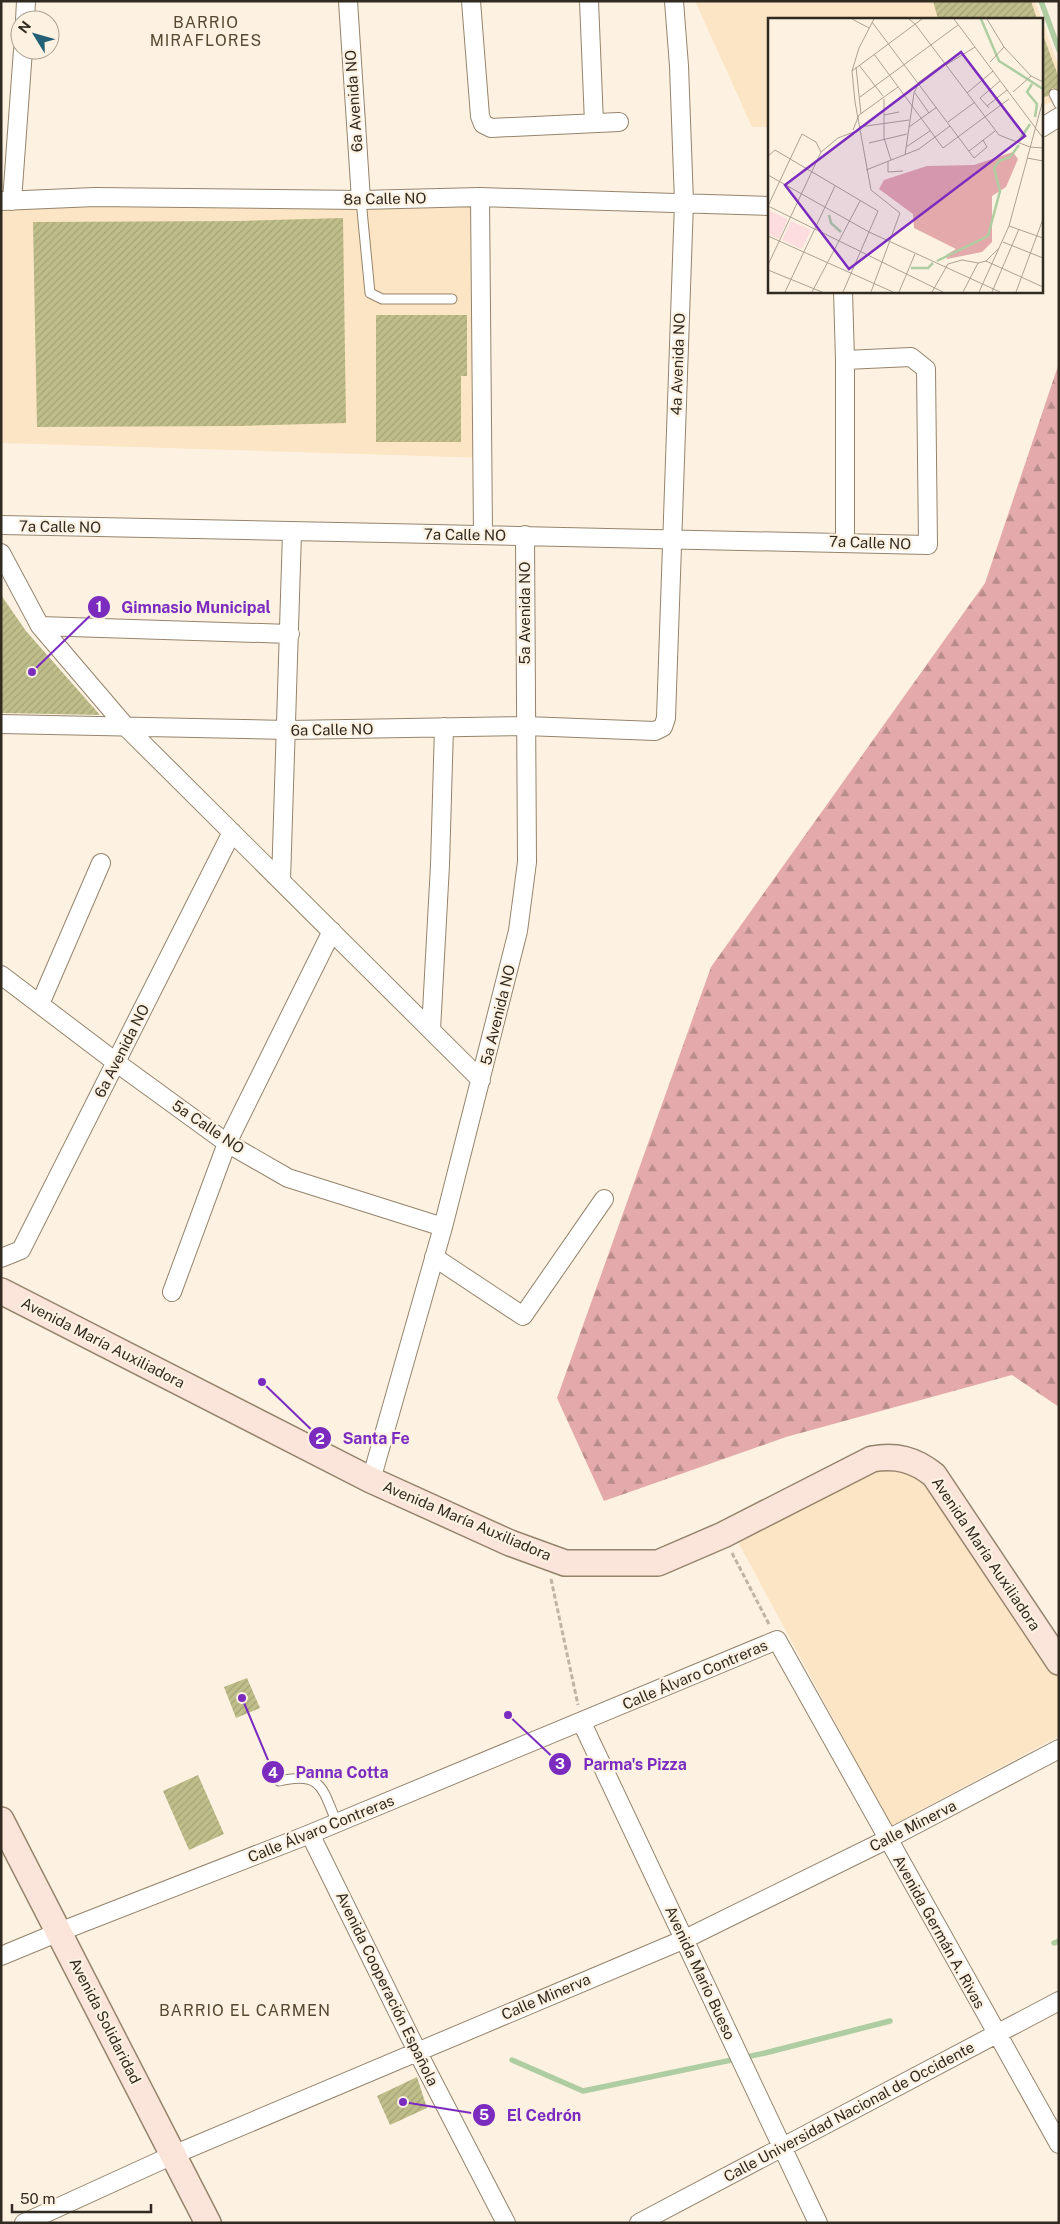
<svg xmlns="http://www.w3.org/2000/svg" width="1060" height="2224" font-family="'Public Sans',sans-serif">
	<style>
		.built { fill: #fce5c4 }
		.forest { fill: url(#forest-firs) }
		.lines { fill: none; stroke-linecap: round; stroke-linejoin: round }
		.stream { stroke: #aecda2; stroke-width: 5.5 }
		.building { fill: url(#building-hatch) }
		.lane-casing { stroke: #95846c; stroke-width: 11 }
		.street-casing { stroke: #95846c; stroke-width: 20 }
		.secondary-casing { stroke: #95846c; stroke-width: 28 }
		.path { stroke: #beb5a6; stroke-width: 3; stroke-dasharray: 5 2.5; stroke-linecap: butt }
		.lane { stroke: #fff; stroke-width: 9 }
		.street { stroke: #fff; stroke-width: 18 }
		.secondary { stroke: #fbe4d9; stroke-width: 25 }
		.labels { text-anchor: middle; stroke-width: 4.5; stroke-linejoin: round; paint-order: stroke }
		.street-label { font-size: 15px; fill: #312a20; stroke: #fdf2e2 }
		.neighbourhood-label { font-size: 16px; letter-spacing: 1px; fill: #574832; stroke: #fdf2e2 }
		.inset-river { fill: none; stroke: #aecda2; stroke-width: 2.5 }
		.inset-road { fill: none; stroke: #aba294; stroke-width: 1 }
		.view { fill: #7b2cbf; fill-opacity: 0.15; stroke: #7b2cbf; stroke-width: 2.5 }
		.inset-edge { fill: none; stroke: #312a20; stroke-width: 2.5 }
		.leader { fill: none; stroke: #7b2cbf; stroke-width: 2 }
		.callout-dot { fill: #7b2cbf; stroke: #fdf2e2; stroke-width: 2 }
		.mark-label { font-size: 15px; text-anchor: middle; font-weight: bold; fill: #fff }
		.callout-label { font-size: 16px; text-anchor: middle; font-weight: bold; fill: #7b2cbf; stroke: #fdf2e2; stroke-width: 4.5; stroke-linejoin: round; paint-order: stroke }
	</style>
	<defs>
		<pattern id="forest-firs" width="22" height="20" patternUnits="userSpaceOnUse" patternTransform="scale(1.25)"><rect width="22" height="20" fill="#e4aaab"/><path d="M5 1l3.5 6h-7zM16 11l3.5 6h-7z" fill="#b98b8b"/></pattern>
		<pattern id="building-hatch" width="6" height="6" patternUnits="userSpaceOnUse" patternTransform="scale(1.25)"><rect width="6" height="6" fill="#bfbe8a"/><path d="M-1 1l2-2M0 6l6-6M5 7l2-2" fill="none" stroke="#a5a377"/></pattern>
	</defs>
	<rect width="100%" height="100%" fill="#fdf2e2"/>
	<path class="built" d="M695,1H1035L1059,67V99L1041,106V19H769V127H752Z
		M483,200L487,458L1,443V205Z
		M888,1467L905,1469L929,1486L1059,1677V1736L891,1826L737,1540Z"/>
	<path class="forest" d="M1059,363V1407L1012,1375L786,1437L604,1501L557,1398L711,967L985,583Z"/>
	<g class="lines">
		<path class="stream" d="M1041,1L1059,50
			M1054,1943L1059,1941
			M512,2060L583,2091L765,2053L890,2021"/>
	</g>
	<path class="building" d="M933,1H1031L1037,19H938Z
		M1041,35H1043L1059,78V90L1052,88L1048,96L1041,98Z
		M343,218L346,423L240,426L37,427L33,222L241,221Z
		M376,315H467V376H461V442H376Z
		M1,595L26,631L100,715L1,713Z
		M247,1678L260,1708L236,1718L224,1687Z
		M198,1775L224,1834L189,1850L163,1791Z
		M417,2077L427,2108L390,2125L377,2096Z"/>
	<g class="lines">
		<defs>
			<path id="lane" d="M1054,94L1059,104
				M361,200L370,293L382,299H452
				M279,1781C323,1771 322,1789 337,1823"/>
			<path id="street" d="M348,1L361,200
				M471,1L480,116L483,124L491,128L619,122
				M589,1L594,123
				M25,20L26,1
				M1041,128L1059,117
				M480,197L483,535
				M1,201L95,197L361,200L480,197L769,206
				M12,201L23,50
				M843,291L845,360V542
				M1,525C310,533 619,536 928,545L926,369L911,357L845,360
				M1,553L40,626L127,728L481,1080
				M40,626L290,634
				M1,724L288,730L526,726L655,731L663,727L666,718L684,202L679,66L674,1
				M281,881L292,533
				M1,975L117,1063L227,1143L288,1178L443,1227
				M40,1004L101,863
				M431,1030L440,865L444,727
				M434,1257L523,1316L604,1199
				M1,1258L21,1250L232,832
				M172,1292L227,1143L332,931
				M371,1480L443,1227L518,931L527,862L525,535
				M582,1723L818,2223
				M310,1834L417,2051L506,2223
				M1,1956L59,1932L310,1834L777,1640L1059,2144
				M24,2223L173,2155L685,1939L888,1839L1059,1749
				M639,2223L1059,2001"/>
			<path id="secondary" d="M1,1291L371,1480L510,1543L565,1563H658L723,1535L872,1459C896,1455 914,1459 934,1475L1059,1662
				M1,1820L208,2223"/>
		</defs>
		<use href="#lane" class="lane-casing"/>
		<use href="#street" class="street-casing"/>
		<use href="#secondary" class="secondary-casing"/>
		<path class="path" d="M732,1553L770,1626
			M551,1579L578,1705"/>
		<use href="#lane" class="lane"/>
		<use href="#street" class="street"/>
		<use href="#secondary" class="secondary"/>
	</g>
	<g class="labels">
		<g class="street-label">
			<text transform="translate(354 101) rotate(-94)" y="5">6a Avenida NO</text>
			<text transform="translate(385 199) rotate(-1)" y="5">8a Calle NO</text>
			<text transform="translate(678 364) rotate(-88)" y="5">4a Avenida NO</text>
			<text transform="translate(60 527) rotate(1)" y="5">7a Calle NO</text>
			<text transform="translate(465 535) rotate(1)" y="5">7a Calle NO</text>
			<text transform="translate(870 543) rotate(2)" y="5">7a Calle NO</text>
			<text transform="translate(525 613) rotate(-90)" y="5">5a Avenida NO</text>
			<text transform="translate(332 730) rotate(-1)" y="5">6a Calle NO</text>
			<text transform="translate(498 1015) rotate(-76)" y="5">5a Avenida NO</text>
			<text transform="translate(122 1051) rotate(-63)" y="5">6a Avenida NO</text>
			<text transform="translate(208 1127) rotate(34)" y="5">5a Calle NO</text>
			<text transform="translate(103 1343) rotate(27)" y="5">Avenida María Auxiliadora</text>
			<text transform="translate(467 1521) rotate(23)" y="5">Avenida María Auxiliadora</text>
			<text transform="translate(986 1554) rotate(56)" y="5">Avenida María Auxiliadora</text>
			<text transform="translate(695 1675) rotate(-23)" y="5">Calle Álvaro Contreras</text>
			<text transform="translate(913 1826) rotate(-27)" y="5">Calle Minerva</text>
			<text transform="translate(321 1829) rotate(-22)" y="5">Calle Álvaro Contreras</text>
			<text transform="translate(939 1932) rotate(61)" y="5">Avenida Germán A. Rivas</text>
			<text transform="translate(700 1973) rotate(65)" y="5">Avenida Mario Bueso</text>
			<text transform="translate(387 1989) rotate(64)" y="5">Avenida Cooperación Española</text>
			<text transform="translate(546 1997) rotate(-23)" y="5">Calle Minerva</text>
			<text transform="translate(105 2021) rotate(63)" y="5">Avenida Solidaridad</text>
			<text transform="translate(849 2112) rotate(-28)" y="5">Calle Universidad Nacional de Occidente</text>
		</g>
		<g class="neighbourhood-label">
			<text x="206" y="28">BARRIO<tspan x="206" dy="18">MIRAFLORES</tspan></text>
			<text x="245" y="2016">BARRIO EL CARMEN</text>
		</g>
	</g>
	<g transform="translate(768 18)">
		<rect width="275" height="275" fill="#fdf2e2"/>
		<path d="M245,134L250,141L238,169L224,178V224L214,234L179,241L178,237L188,231L146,210L145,196L111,171L116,162L159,148L206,147Z" fill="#e4aaab"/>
		<path d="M23,203L43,212L34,231L14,222Z" fill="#fddddd"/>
		<path d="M0,192L20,201L11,221L0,216Z" fill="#fddddd"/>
		<path class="inset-river" d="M213,1L231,43L275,71M264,66L259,74L269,86L267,99M251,123L262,106M61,197L63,205L73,214M169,243L220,218L232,173L226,150L231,143L242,139L251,127M143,250H160L165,245"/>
		<path class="inset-road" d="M84,1L101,10M141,1L147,6L231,117L262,129L275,130M186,1L275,120M219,1L236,29L263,58L275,64M104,4L206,140L219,129L215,122M106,36L175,130L241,81M222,44L236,29M91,47L115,78M178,47L207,29M88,49L93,96M84,53L154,1M245,74L263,58M147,75L161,95M199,75L225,53M92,79L190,7M116,81V120L123,142M219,88L239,72M221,90L212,80L232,63M116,97L131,94M180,104L207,84M91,109L141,102M141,109L169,89M85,112L91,97L130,69M101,125L139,116M138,129L162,113M201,133L227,113M137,137L146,75L151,64L177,45M0,138L7,132L110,193L75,274M259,140L275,143M120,143V154L135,153M98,152L151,131L182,108M0,157L101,214L232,274M0,188L175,274M0,188L34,116L48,124L53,134M241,208L275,220M0,218L125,274M235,224L275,240M218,243L275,269M0,247L53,134L70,120L91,112M0,252L54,274M17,274L67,168M44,274L92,183M103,274L132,195L103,172L87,84L84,53L91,30L106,1M131,274L147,236M164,274L180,246L194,242L210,245M195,274L210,245L218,243L231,230M211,274L241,208L275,82M224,274L251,211M248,274L275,201"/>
		<path class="view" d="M193,34L257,118L81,251L17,167Z"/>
		<rect width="275" height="275" class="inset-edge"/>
	</g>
	<path class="leader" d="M32 672L99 607M262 1382L320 1438M508 1715L560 1764M242 1698L273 1772M403 2102L484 2115"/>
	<g class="callout-dot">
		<circle cx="32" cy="672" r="5"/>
		<circle cx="262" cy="1382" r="5"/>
		<circle cx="508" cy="1715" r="5"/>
		<circle cx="242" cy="1698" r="5"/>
		<circle cx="403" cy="2102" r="5"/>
		<circle cx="99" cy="607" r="12"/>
		<circle cx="320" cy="1438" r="12"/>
		<circle cx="560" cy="1764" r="12"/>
		<circle cx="273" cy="1772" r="12"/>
		<circle cx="484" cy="2115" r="12"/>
	</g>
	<g class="mark-label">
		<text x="99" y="612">1</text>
		<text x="320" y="1444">2</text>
		<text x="560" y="1769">3</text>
		<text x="273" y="1778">4</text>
		<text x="484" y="2120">5</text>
	</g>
	<g class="callout-label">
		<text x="196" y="613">Gimnasio Municipal</text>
		<text x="376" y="1444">Santa Fe</text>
		<text x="635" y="1770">Parma's Pizza</text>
		<text x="342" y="1778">Panna Cotta</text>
		<text x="544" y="2121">El Cedrón</text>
	</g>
	<rect width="1060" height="2224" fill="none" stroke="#312a20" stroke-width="5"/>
	<g transform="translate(35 35) rotate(307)"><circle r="24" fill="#fdf2e2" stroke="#aba294"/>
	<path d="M0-4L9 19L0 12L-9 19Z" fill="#236077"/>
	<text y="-8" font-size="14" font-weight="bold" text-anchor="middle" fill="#312a20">N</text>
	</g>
	<path d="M12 2204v8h139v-8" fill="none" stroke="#312a20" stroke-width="2.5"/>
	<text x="20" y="2204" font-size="15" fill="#312a20" stroke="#fdf2e2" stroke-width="4" paint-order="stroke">50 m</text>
</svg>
